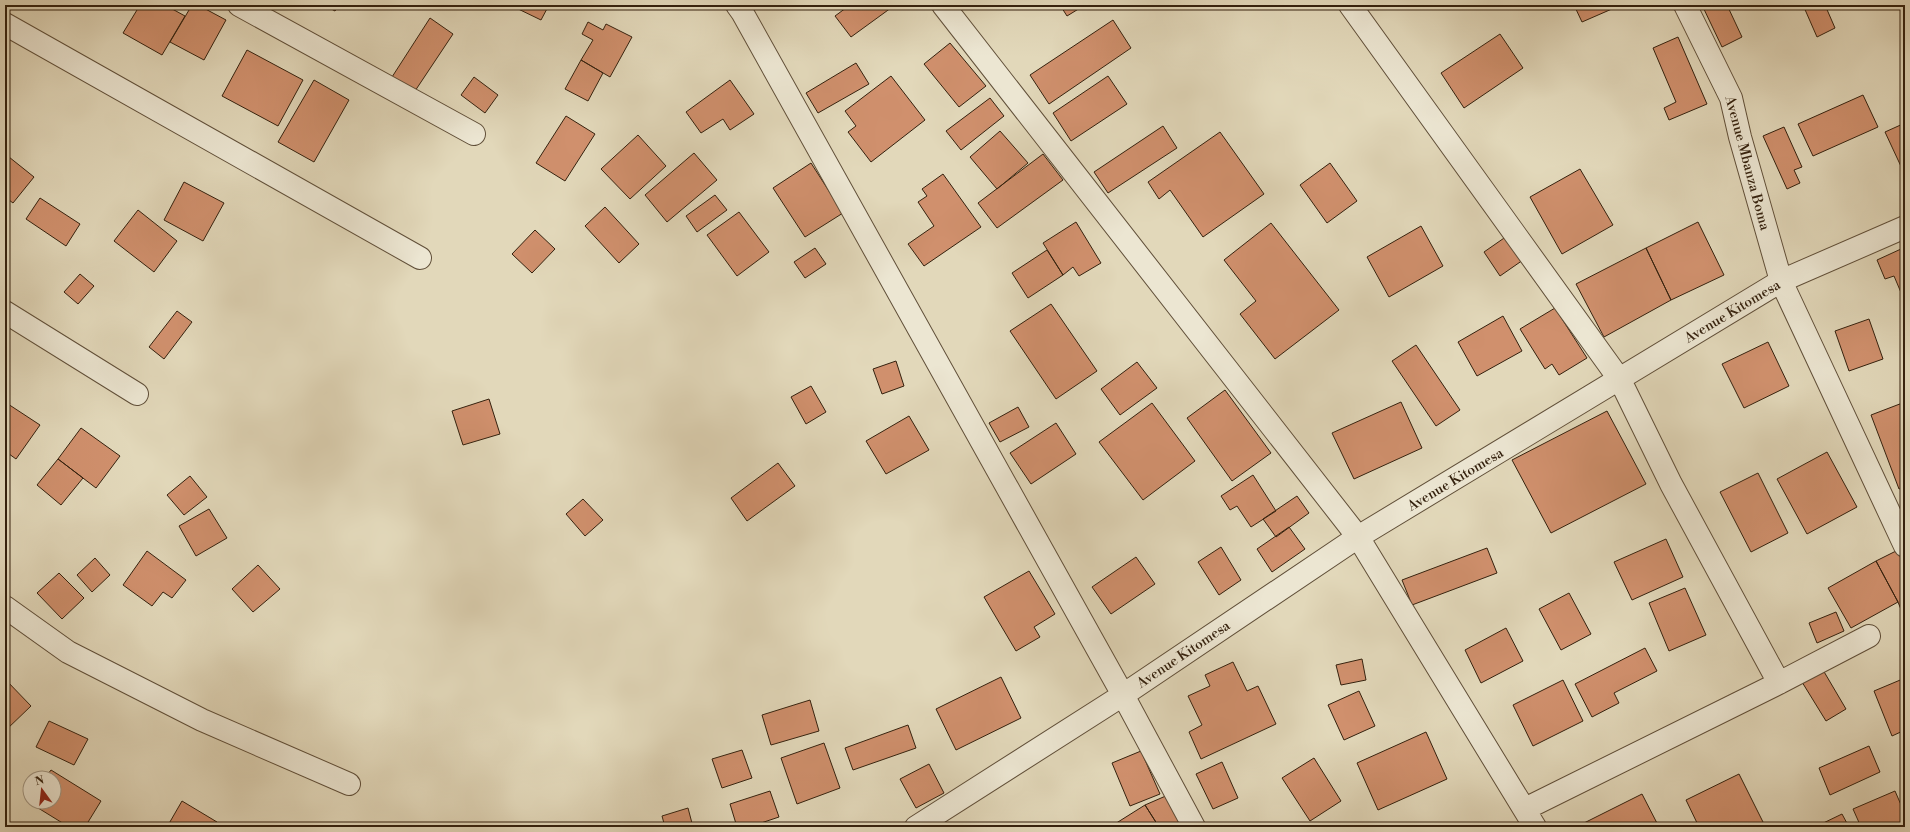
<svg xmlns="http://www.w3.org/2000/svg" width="1910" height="832" font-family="'Libre Bodoni',serif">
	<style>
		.building { fill: #d0906d; stroke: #34210e }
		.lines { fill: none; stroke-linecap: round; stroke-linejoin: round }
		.minor-casing { stroke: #604f39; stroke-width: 24 }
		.minor { stroke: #ece6d2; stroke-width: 22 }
		.labels { text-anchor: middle; stroke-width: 3.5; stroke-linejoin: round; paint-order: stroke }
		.street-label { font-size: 14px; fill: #34210e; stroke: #ece6d2 }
	</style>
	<rect width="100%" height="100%" fill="#e2d8ba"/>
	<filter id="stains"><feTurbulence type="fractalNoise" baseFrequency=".005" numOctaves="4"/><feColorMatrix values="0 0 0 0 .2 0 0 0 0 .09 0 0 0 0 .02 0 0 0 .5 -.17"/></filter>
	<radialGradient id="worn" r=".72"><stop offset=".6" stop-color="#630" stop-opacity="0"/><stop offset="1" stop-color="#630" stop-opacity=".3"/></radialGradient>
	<path class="building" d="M140,5H165L185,16L162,55L123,33Z
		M192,5H198L226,20L204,60L170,42Z
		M324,5H339L335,11Z
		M510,5H549L541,20Z
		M850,5H895L851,37L835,16Z
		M1060,5H1085L1067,16Z
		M1574,5H1621L1582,22Z
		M1702,5H1727L1742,37L1722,47Z
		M1803,5H1825L1835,28L1817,37Z
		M430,18L453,34L415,91L392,77Z
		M1113,20L1131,48L1049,104L1030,75Z
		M588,22L603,30L606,24L632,37L610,77L581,60L593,40L582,34Z
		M1500,34L1523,68L1464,108L1441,73Z
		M1678,37L1707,104L1669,120L1664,108L1676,102L1653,48Z
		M950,43L986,86L959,107L924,64Z
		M247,50L303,80L278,126L222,96Z
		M581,60L603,73L588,101L565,89Z
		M856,63L869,84L818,113L806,93Z
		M891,76L925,120L871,162L848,132L856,126L845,111Z
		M1108,76L1127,104L1071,141L1053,113Z
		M474,77L498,95L485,113L461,95Z
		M314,80L349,100L314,162L278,142Z
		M730,80L754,114L730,130L723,119L701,133L686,112Z
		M1863,95L1878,127L1813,156L1798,124Z
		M990,98L1004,116L961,150L946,131Z
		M566,116L595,134L565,181L536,163Z
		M1905,123V175L1885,132Z
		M1163,126L1177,148L1108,193L1094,172Z
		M1784,127L1802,167L1794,170L1800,183L1787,189L1763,136Z
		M1000,131L1028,163L997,189L970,157Z
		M1220,132L1264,194L1203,237L1170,190L1159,199L1148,182Z
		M638,135L666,166L630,199L601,169Z
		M694,153L717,180L667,222L645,195Z
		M1043,154L1063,180L997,228L978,203Z
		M9,157L34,177L13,203L5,197V162Z
		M811,163L843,213L805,237L773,188Z
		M1330,163L1357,201L1327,223L1300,185Z
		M1580,169L1613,225L1562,254L1530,197Z
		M943,174L981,227L924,266L908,244L934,226L918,202L927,196L922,189Z
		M184,182L224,203L203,241L164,220Z
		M715,195L727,210L697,232L686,216Z
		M40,198L80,224L66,246L26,219Z
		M605,207L639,244L619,263L585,226Z
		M138,210L177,241L154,272L114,241Z
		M739,212L769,252L737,276L707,235Z
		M1076,222L1101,263L1079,276L1073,267L1063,275L1043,243Z
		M1698,222L1724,275L1671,300L1646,248Z
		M1271,223L1339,310L1275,359L1240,314L1256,301L1224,260Z
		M1421,226L1443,266L1389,297L1367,257Z
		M535,230L555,249L532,273L512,254Z
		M1507,236L1523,260L1500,276L1484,252Z
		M815,248L826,264L805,278L794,262Z
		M1646,248L1671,300L1604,337L1576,284Z
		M1901,249L1905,259V302L1894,276L1885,279L1877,260Z
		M1047,250L1063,275L1028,298L1012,273Z
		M80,274L94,286L78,304L64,292Z
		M1051,304L1097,371L1056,399L1010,331Z
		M1555,308L1587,358L1559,375L1552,364L1545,369L1520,329Z
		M177,311L192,322L164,359L149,347Z
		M1503,316L1522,351L1477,376L1458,342Z
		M1869,319L1883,359L1849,371L1835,331Z
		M1768,342L1789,386L1744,408L1722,364Z
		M1416,345L1460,410L1436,426L1392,361Z
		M896,361L904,386L882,394L873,369Z
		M1137,362L1157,388L1120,415L1101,389Z
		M811,386L826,412L806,424L791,397Z
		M1225,390L1271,453L1232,481L1187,418Z
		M489,399L500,434L463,445L452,411Z
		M1401,402L1422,448L1354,479L1332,433Z
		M1905,402V487L1899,489L1871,415Z
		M1152,403L1195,461L1143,500L1099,442Z
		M8,404L40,425L16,459L5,451V408Z
		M1018,407L1029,427L1000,442L989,423Z
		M1607,411L1646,484L1551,533L1512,460Z
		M909,416L929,450L886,474L866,441Z
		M1056,423L1076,454L1031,484L1010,453Z
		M81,428L120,456L96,488L58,459Z
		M1827,452L1857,507L1807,534L1777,479Z
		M58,459L83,478L61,505L37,485Z
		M778,463L795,486L747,521L731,498Z
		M1758,473L1788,533L1751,552L1720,492Z
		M1253,475L1276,511L1251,527L1237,506L1230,510L1221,496Z
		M190,476L207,497L184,515L167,495Z
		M1297,496L1309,513L1276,537L1263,519Z
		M583,499L603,520L585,536L566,514Z
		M209,509L227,538L196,556L179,526Z
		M1289,527L1305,549L1272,572L1257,549Z
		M1666,539L1683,577L1632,600L1614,562Z
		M1221,547L1241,580L1219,595L1198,562Z
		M1487,548L1497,573L1412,605L1402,580Z
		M1898,550L1905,565L1904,617L1898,602L1876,561Z
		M147,551L186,580L172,598L163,592L152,606L123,585Z
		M1136,557L1155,584L1111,614L1092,587Z
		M95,558L110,575L92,592L77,575Z
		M1876,561L1898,602L1851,628L1828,588Z
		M258,565L280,589L253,612L232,589Z
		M1029,571L1055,614L1034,627L1040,637L1016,651L984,597Z
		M59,573L84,598L62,619L37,593Z
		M1685,588L1706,635L1669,651L1649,603Z
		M1569,593L1591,634L1561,650L1539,609Z
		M1836,612L1844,631L1817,643L1809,623Z
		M1506,628L1523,661L1481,683L1465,650Z
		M1645,648L1657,671L1614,693L1619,703L1592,717L1575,684Z
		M1362,659L1366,680L1341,685L1336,665Z
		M1233,662L1247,691L1258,686L1276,724L1201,759L1189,732L1202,725L1188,696L1210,686L1205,675Z
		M1823,670L1846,709L1826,721L1802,682Z
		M1001,677L1021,718L956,750L936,709Z
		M1905,678V730L1892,736L1874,691Z
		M5,679L31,706L6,730L5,729Z
		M1563,680L1583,721L1533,746L1513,705Z
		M1359,691L1375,726L1344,740L1328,705Z
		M810,700L819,731L771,745L762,715Z
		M49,721L88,739L74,765L36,747Z
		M908,725L916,748L853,770L845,748Z
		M1426,732L1447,779L1378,810L1357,763Z
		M824,743L840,788L797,804L781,758Z
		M1869,746L1880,772L1830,795L1819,768Z
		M742,750L752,778L722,788L712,759Z
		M1141,751L1160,794L1130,806L1112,763Z
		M1314,758L1341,801L1310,821L1282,778Z
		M1222,762L1238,798L1213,809L1196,774Z
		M929,764L944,793L916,808L900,779Z
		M51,770L101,801L85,827H69L30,803L54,802V778H45Z
		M1739,774L1764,824L1757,827H1699L1686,800Z
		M770,791L779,817L749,827H737L730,804Z
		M1895,791L1905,814V827H1861L1853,809Z
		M1642,794L1659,827H1583L1582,824Z
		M1168,795L1183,824L1176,827H1159L1145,805Z
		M182,801L217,822L215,827H167Z
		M1145,805L1159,827H1110Z
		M688,808L693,827H665L662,816Z
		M1842,814L1849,827H1815Z"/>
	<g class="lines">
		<defs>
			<path id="minor" d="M239,5L474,134
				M737,5L742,12L1123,695L1194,827
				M943,5L1358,537L1535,827
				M1350,5L1620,380L1671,484L1779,683
				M1685,5L1731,98L1740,137L1781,281L1905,546
				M5,24L420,258
				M5,312L137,394
				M5,607L68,652L202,720L349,784
				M1525,809L1779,683L1869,636
				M916,827L1123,695L1358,537L1781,281L1905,227"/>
		</defs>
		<use href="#minor" class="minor-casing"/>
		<use href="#minor" class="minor"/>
	</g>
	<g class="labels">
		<g class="street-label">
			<text transform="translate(1748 163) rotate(75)" y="5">Avenue Mbanza Boma</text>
			<text transform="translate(1732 311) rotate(-31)" y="5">Avenue Kitomesa</text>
			<text transform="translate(1455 479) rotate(-31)" y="5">Avenue Kitomesa</text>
			<text transform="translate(1183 654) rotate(-34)" y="5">Avenue Kitomesa</text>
		</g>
	</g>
	<rect width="1910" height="832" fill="none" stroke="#e2d8ba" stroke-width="20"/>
	<rect x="6" y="6" width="1898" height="820" fill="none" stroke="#34210e" stroke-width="2"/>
	<rect x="10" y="10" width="1890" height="812" fill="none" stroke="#34210e"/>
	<g transform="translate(42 790) rotate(345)"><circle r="19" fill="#ece6d2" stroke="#a29784"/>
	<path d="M0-3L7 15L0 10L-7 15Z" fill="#8f2418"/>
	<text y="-6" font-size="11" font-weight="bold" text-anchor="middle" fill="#34210e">N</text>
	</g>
	<rect width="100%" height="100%" filter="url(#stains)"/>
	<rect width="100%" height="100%" fill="url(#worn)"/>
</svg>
